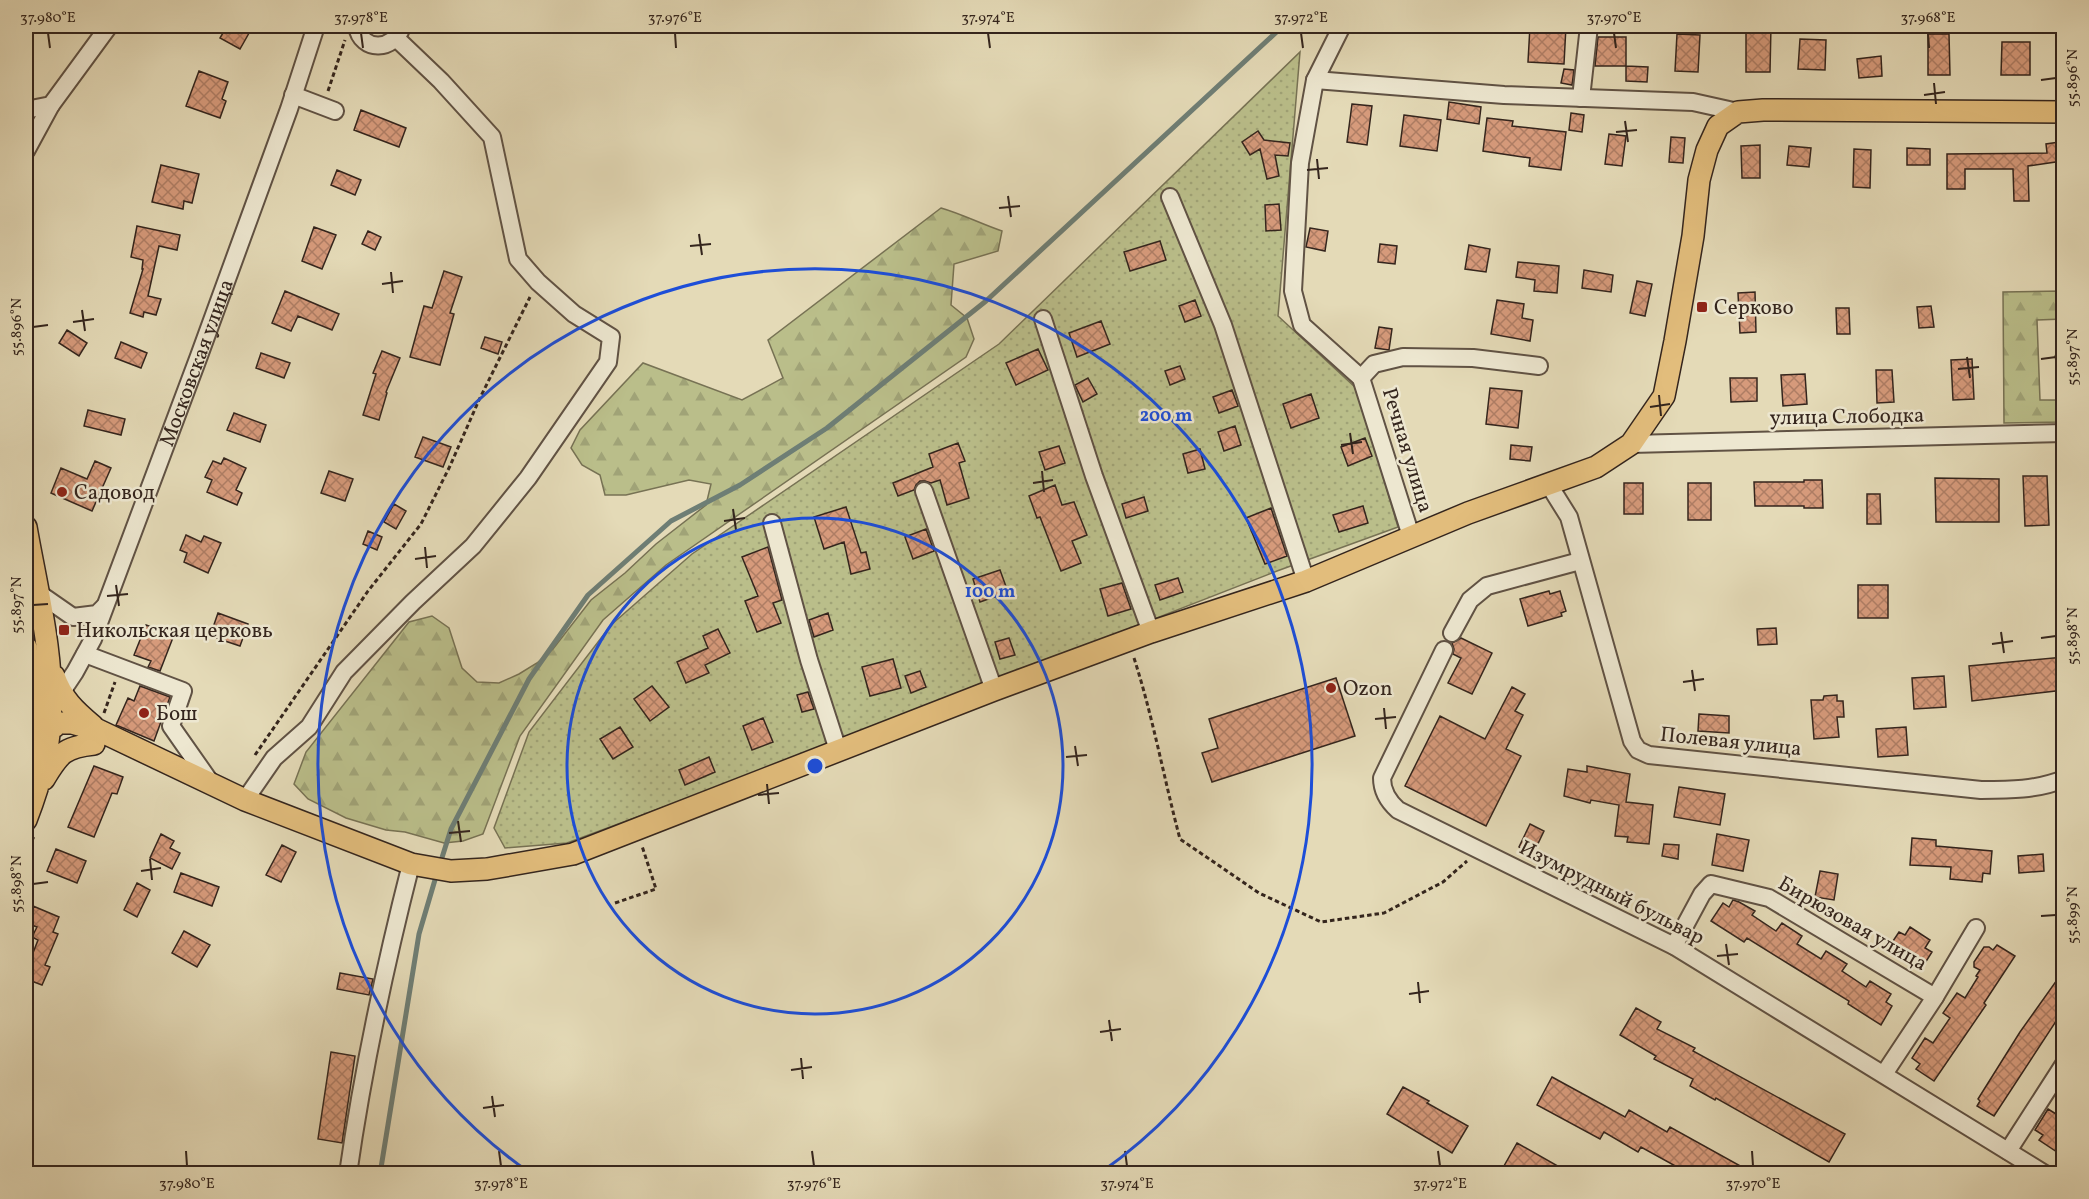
<svg xmlns="http://www.w3.org/2000/svg" width="2089" height="1199" font-family="Vollkorn,serif">
	<style>
		.forest { fill: url(#forest-firs); stroke: #777254; stroke-width: 1.5 }
		.garden { fill: url(#garden-dots); stroke: #777254; stroke-width: 1.5 }
		.lines { fill: none; stroke-linecap: round; stroke-linejoin: round }
		.stream { stroke: #6e7e75; stroke-width: 5 }
		.building { fill: url(#building-cross-hatch); stroke: #34251d; stroke-width: 1.5 }
		.minor-casing { stroke: #605244; stroke-width: 20 }
		.major-casing { stroke: #34251d; stroke-width: 24 }
		.path { stroke: #34251d; stroke-width: 3; stroke-dasharray: 4.5 3; stroke-linecap: butt }
		.minor { stroke: #ede7d0; stroke-width: 16 }
		.major { stroke: #e2bd7c; stroke-width: 21 }
		.ticks { fill: none; stroke: #34251d; stroke-width: 2 }
		.ring { fill: none; stroke: #1d4ed8; stroke-width: 3 }
		.poi-dot { fill: #8f2418; stroke: #ede7d0; stroke-width: 2 }
		.labels { text-anchor: middle; stroke-width: 5; stroke-linejoin: round; paint-order: stroke }
		.poi-label { font-size: 21px; fill: #34251d; stroke: #ede7d0; text-anchor: start }
		.street-label { font-size: 21px; fill: #34251d; stroke: #ede7d0 }
		.centre { fill: #1d4ed8; stroke: #ede7d0; stroke-width: 3 }
		.ring-label { font-size: 18px; text-anchor: middle; font-weight: bold; fill: #1d4ed8; stroke: #ede7d0; stroke-width: 5; stroke-linejoin: round; paint-order: stroke }
		.neatline { fill: none; stroke: #34251d; stroke-width: 2 }
		.ticks-label { font-size: 15px; text-anchor: middle; fill: #34251d }
	</style>
	<defs>
		<pattern id="forest-firs" width="22" height="20" patternUnits="userSpaceOnUse" patternTransform="scale(1.5)"><rect width="22" height="20" fill="#babe8a"/><path d="M5 1l3.5 6h-7zM16 11l3.5 6h-7z" fill="#a0a377"/></pattern>
		<pattern id="garden-dots" width="8" height="8" patternUnits="userSpaceOnUse" patternTransform="scale(1.5)"><rect width="8" height="8" fill="#babe8a"/><path d="M2 2h.1M6 6h.1" fill="none" stroke="#a0a377" stroke-width="1.8" stroke-linecap="round"/></pattern>
		<pattern id="building-cross-hatch" width="8" height="8" patternUnits="userSpaceOnUse" patternTransform="scale(1.5)"><rect width="8" height="8" fill="#d69a7b"/><path d="M0 0l8 8M0 8l8-8" fill="none" stroke="#ae7d64"/></pattern>
	</defs>
	<rect width="100%" height="100%" fill="#e4dab7"/>
	<filter id="stains"><feTurbulence type="fractalNoise" baseFrequency=".00333" numOctaves="4"/><feColorMatrix values="0 0 0 0 .2 0 0 0 0 .09 0 0 0 0 .02 0 0 0 .5 -.17"/></filter>
	<radialGradient id="worn" r=".72"><stop offset=".6" stop-color="#630" stop-opacity="0"/><stop offset="1" stop-color="#630" stop-opacity=".3"/></radialGradient>
	<path class="forest" d="M941,208C962,214 981,224 1002,231L998,251L954,264L951,305L967,318L974,339L966,357L666,565L603,620L520,736L483,834L463,841L444,843L405,832L386,830L346,818L308,799L294,784L306,752L409,622L432,616L449,628L462,668L477,682L499,683L519,674L537,663L553,649L591,600L625,573L656,544L706,505L711,484L689,480L626,495H605L600,475L582,465L571,448L580,430L643,363L742,400L783,378L768,340Z
		M2063,291V319L2037,320L2040,400H2063V422L2004,423L2003,292Z
		M2063,344V376L2058,372L2055,356Z"/>
	<path class="garden" d="M1300,52L1278,316L1357,389L1398,527L1277,571L815,751L567,843L505,848L494,828L529,732L611,625L692,554L999,344Z"/>
	<g class="lines">
		<path class="stream" d="M440,864L451,829L529,679L588,595L671,521L740,485L827,428L986,301L1283,26
			M380,1174L419,934L437,873"/>
	</g>
	<path class="building" d="M227,26H253L240,49L220,38Z
		M1530,26H1566L1564,64L1528,62Z
		M1746,26H1771L1770,72H1746Z
		M1677,34L1700,35L1698,72L1675,71Z
		M1928,34H1949L1950,75H1928Z
		M1598,37H1626V66H1595Z
		M1800,39L1826,40L1825,70L1798,69Z
		M2002,42H2030V75H2001Z
		M1881,56L1882,76L1859,78L1857,59Z
		M1626,66L1648,67L1647,82L1626,81Z
		M1564,69L1574,70L1572,85L1561,83Z
		M199,71L228,82L222,99L226,101L220,118L186,106Z
		M1449,102L1481,107L1479,124L1447,119Z
		M1352,104L1372,106L1367,145L1347,142Z
		M361,110L406,128L399,147L354,130Z
		M1571,113L1584,115L1582,132L1569,130Z
		M1404,115L1441,120L1437,151L1400,146Z
		M1487,118L1513,121L1512,126L1566,132L1561,170L1529,166L1530,158L1483,151Z
		M1258,131L1264,140L1290,143L1288,156L1275,155L1279,176L1267,179L1260,149L1250,155L1242,142Z
		M1609,134L1626,136L1622,166L1605,164Z
		M1671,137L1685,138L1683,163L1669,162Z
		M2059,142L2062,161L2028,166L2029,201H2014L2013,169H1965V189H1947V154L2047,153L2046,144Z
		M1760,145V178H1742L1741,146Z
		M1789,146L1811,148L1809,167L1787,165Z
		M1907,148L1930,149V165H1907Z
		M1854,149L1871,150L1870,188L1853,187Z
		M161,165L199,174L192,203L184,201L183,209L152,202Z
		M337,170L361,180L355,195L331,185Z
		M1279,204L1281,230L1266,231L1265,205Z
		M137,226L180,235L177,250L159,246L148,296L161,299L156,315L144,312L143,317L130,313L143,269H142L143,260L131,257Z
		M314,227L336,235L322,269L302,261Z
		M1310,228L1328,231L1325,251L1306,247Z
		M368,231L381,237L375,250L362,244Z
		M1160,241L1166,260L1130,271L1124,252Z
		M1380,244L1397,246L1395,264L1378,262Z
		M1469,245L1490,249L1486,272L1465,269Z
		M1518,262L1559,266L1557,293L1534,291L1535,280L1516,277Z
		M1584,270L1613,275L1611,292L1582,288Z
		M444,271L462,277L450,313L454,314L440,365L410,357L424,306L432,308Z
		M1637,281L1652,284L1645,316L1630,313Z
		M285,291L339,314L332,330L298,316L291,331L272,323Z
		M1755,292L1756,332L1740,333L1738,293Z
		M1195,300L1201,316L1185,322L1179,306Z
		M1497,300L1524,304L1522,318L1533,320L1530,341L1491,334Z
		M1931,306L1934,327L1919,328L1917,307Z
		M1836,308H1849L1850,334H1837Z
		M1101,321L1110,344L1077,357L1069,333Z
		M1379,327L1392,329L1389,350L1375,348Z
		M67,330L87,343L79,356L59,343Z
		M485,337L502,342L498,354L481,348Z
		M121,342L147,353L141,368L115,358Z
		M1038,349L1048,370L1016,385L1006,363Z
		M382,351L400,358L386,392L387,393L379,420L363,415L376,374L373,373Z
		M261,353L290,363L284,378L256,368Z
		M1972,359L1974,399L1953,400L1951,360Z
		M1180,366L1185,379L1170,385L1165,371Z
		M1876,370H1892L1894,402L1877,403Z
		M1805,374L1807,404L1783,406L1781,375Z
		M1088,378L1097,394L1083,402L1075,385Z
		M1730,378H1757V401L1731,402Z
		M1490,388L1522,391L1518,428L1486,424Z
		M1232,390L1238,406L1219,413L1213,397Z
		M1311,394L1319,418L1291,428L1283,404Z
		M88,410L125,419L121,435L84,426Z
		M234,413L266,425L260,442L227,430Z
		M1235,426L1241,445L1224,451L1218,432Z
		M423,437L451,447L443,467L415,457Z
		M1365,438L1372,456L1348,466L1341,447Z
		M958,443L965,461L959,463L969,498L947,505L940,480L931,483L925,481H920L916,485L914,490L898,496L893,483L933,467L929,454Z
		M1511,445L1532,447L1530,461L1510,459Z
		M1059,446L1065,463L1045,470L1039,452Z
		M1200,449L1205,469L1188,473L1183,454Z
		M224,458L246,468L236,490L242,493L237,505L207,492L212,480L205,477L213,461L221,464Z
		M95,461L111,468L92,511L51,493L61,468L87,479Z
		M329,471L353,479L345,501L321,493Z
		M2023,476H2047L2049,525L2025,526Z
		M1935,478L1999,479V522H1936Z
		M1804,480H1822L1823,508H1804V506H1755L1754,482H1804Z
		M1624,483H1643V514H1624Z
		M1688,483H1711V520H1688Z
		M1055,485L1062,505L1074,502L1087,535L1072,541L1081,563L1061,571L1040,517L1037,518L1029,496Z
		M1867,494H1880L1881,524H1867Z
		M1144,497L1148,511L1126,518L1122,504Z
		M394,504L406,511L396,529L384,522Z
		M1363,506L1368,523L1339,532L1333,515Z
		M846,507L861,553L866,552L870,569L851,574L844,542L824,549L814,517Z
		M1271,508L1287,556L1265,564L1246,518Z
		M926,529L934,551L913,559L905,537Z
		M368,531L382,537L377,550L363,544Z
		M186,535L201,542L204,536L221,543L208,573L184,562L187,553L180,550Z
		M768,547L782,600L773,603L781,623L757,632L745,601L758,596L742,557Z
		M1000,570L1008,592L980,602L973,579Z
		M1178,578L1183,592L1160,600L1155,585Z
		M1122,583L1131,609L1108,616L1100,589Z
		M1858,585H1888V618H1858Z
		M1549,591L1550,594L1560,591L1566,611L1561,613L1562,616L1528,626L1520,599Z
		M218,613L248,624L240,646L210,636Z
		M828,613L833,630L814,637L809,620Z
		M146,625L174,635L160,671L148,667L151,661L134,655Z
		M1776,628L1777,644L1758,645L1757,629Z
		M718,629L730,653L705,665L709,673L686,683L677,662L708,648L703,636Z
		M1009,638L1015,655L1000,659L995,642Z
		M1461,638L1492,653L1472,694L1448,683L1461,658L1453,654L1454,649L1452,643Z
		M2064,657V690L1972,701L1969,666Z
		M893,659L901,688L870,696L862,667Z
		M920,671L926,687L911,693L905,676Z
		M1944,676L1946,707L1914,709L1912,678Z
		M1336,678L1355,736L1212,782L1202,753L1218,748L1209,719Z
		M140,686L170,697L154,741L116,725L128,698L134,701Z
		M652,686L669,707L650,721L634,699Z
		M1512,687L1525,694L1515,711L1523,715L1506,749L1521,756L1486,826L1405,786L1440,716L1485,739Z
		M808,692L814,709L802,712L797,695Z
		M1837,695V701H1843L1844,717H1837L1839,737L1814,739L1811,700H1823L1824,696Z
		M1699,714L1729,716V733L1698,731Z
		M763,718L773,742L752,750L743,726Z
		M620,727L633,747L613,759L600,739Z
		M1906,727L1908,755L1878,757L1876,729Z
		M709,757L715,772L685,785L679,770Z
		M94,766L123,777L117,794L112,793L94,837L68,827Z
		M1587,766L1630,774L1626,802L1653,805L1649,844L1627,842L1628,837L1615,836L1619,805L1591,800L1590,803L1564,796L1568,769L1587,772Z
		M1679,787L1725,794L1720,825L1674,817Z
		M1530,824L1544,831L1533,854L1519,847Z
		M161,834L174,841L170,848L180,853L172,869L150,858Z
		M1717,834L1749,840L1743,871L1712,865Z
		M1912,838L1936,840V846L1992,851L1990,874L1983,873L1982,882L1950,879L1951,867L1910,865Z
		M1664,844L1679,845L1678,859L1662,856Z
		M282,845L296,852L281,882L266,875Z
		M56,849L86,861L77,883L47,871Z
		M2043,854L2044,871L2019,873L2018,856Z
		M1820,871L1838,874L1834,900L1815,897Z
		M181,873L219,887L212,906L174,892Z
		M137,883L150,890L137,917L124,910Z
		M1733,900L1739,902L1755,911L1752,915L1776,931L1782,923L1802,936L1797,944L1821,959L1826,951L1847,964L1842,971L1866,987L1870,981L1891,994L1886,1002L1892,1006L1881,1025L1848,1004L1849,1001L1792,966L1747,938L1744,942L1711,921L1723,903L1729,907Z
		M33,906L59,917L53,932L58,934L45,965L50,967L42,985L26,979V962L29,963L38,940L32,937L37,927L26,923Z
		M1910,927L1930,940L1925,948L1932,952L1920,971L1887,950L1899,932L1905,935Z
		M184,931L210,945L197,967L172,953Z
		M1997,945L2015,956L1984,1003L1986,1005L1934,1081L1916,1069L1920,1064L1912,1058L1925,1038L1933,1043L1950,1018L1943,1013L1957,993L1965,998L1978,977L1976,976L1980,970L1974,967V962L1984,947H1989L1993,950Z
		M2064,970V1009L1994,1116L1977,1106L1980,1101L1978,1099L2020,1032Z
		M340,973L373,979L369,995L337,989Z
		M1636,1008L1661,1022L1657,1029L1695,1048L1693,1051L1845,1134L1829,1162L1716,1098L1715,1100L1690,1086L1693,1079L1654,1059L1656,1056L1620,1035Z
		M331,1052L355,1056L342,1143L318,1139Z
		M1552,1077L1625,1117L1629,1110L1667,1132L1670,1127L1753,1173H1688L1641,1147L1638,1152L1604,1132L1600,1139L1537,1105Z
		M1403,1087L1429,1101L1427,1103L1468,1126L1452,1153L1387,1114Z
		M2048,1109L2064,1119V1143L2057,1152L2039,1140L2043,1135L2035,1130Z
		M1517,1143L1570,1173H1500Z"/>
	<g class="lines">
		<defs>
			<g id="minor">
				<path d="M357,26C361,53 395,51 402,26"/>
				<path d="M1342,26L1315,80L1300,163L1293,291L1302,325L1361,378"/>
				<path d="M1315,80L1504,95L1693,102L1738,112"/>
				<path d="M293,95L335,111"/>
				<path d="M1581,98L1589,26"/>
				<path d="M26,110L51,105L109,26"/>
				<path d="M26,151L51,105"/>
				<path d="M1170,197L1223,325L1306,581"/>
				<path d="M1043,319L1094,476L1151,632"/>
				<path d="M1361,378L1374,364L1403,357L1473,358L1539,366"/>
				<path d="M1361,378L1411,536"/>
				<path d="M1631,444L2064,433"/>
				<path d="M1549,485L1569,517L1632,741L1638,750L1649,755L1981,790C2009,790 2037,790 2064,779"/>
				<path d="M924,491L994,690"/>
				<path d="M772,523L809,660L838,750"/>
				<path d="M37,592L73,617L97,614L104,607"/>
				<path d="M1452,633L1470,600L1487,586L1580,561"/>
				<path d="M1444,650L1382,778C1382,791 1389,802 1398,810L1674,946L2045,1174"/>
				<path d="M85,654L183,691L171,726L211,783"/>
				<path id="s1" d="M61,693L75,672L93,639L199,356L289,109L316,26"/>
				<path d="M245,800L274,758L309,727L344,672L413,602L473,546L528,478L608,362L611,337L574,314L538,282L518,259L492,137L441,81L396,38"/>
				<path d="M1674,946L1702,894L1711,884L1769,898L1935,997"/>
				<path d="M1884,1074L1935,997L1976,928"/>
				<path d="M2008,1151L2064,1064"/>
				<path d="M348,1174C363,1069 385,966 411,864"/>
			</g>
			<path id="major" d="M26,527C37,590 55,659 50,723C48,757 38,789 26,820
				M26,647L31,689L33,721L26,764
				M54,676C62,699 75,711 93,726
				M32,694L38,711L54,727
				M28,750L35,738L44,729L57,723H72L98,730L245,800L411,864L451,871L487,869L573,854L994,690L1151,632L1306,581L1468,513L1596,467L1631,444L1664,396L1675,341L1693,236L1699,180L1707,150L1718,126L1738,112L1763,110L2064,112
				M44,779C59,754 64,747 94,744"/>
		</defs>
		<use href="#minor" class="minor-casing"/>
		<use href="#major" class="major-casing"/>
		<path class="path" d="M328,91L345,40
			M1134,658C1153,717 1164,779 1180,839L1259,893L1321,922L1384,913L1443,882L1467,861
			M104,713L115,682
			M255,755L368,591L421,524L450,466L479,400L530,297
			M26,855L34,836
			M615,903L656,889L642,846"/>
		<use href="#minor" class="minor"/>
		<use href="#major" class="major"/>
	</g>
	<path class="ticks" d="M48,33L50,48M361,33L363,48M675,33L676,48M988,33L990,48M1301,33L1303,48M1614,33L1616,48M1928,33L1929,48M2041,80L2056,78M1934,83L1936,104M1924,95L1945,92M1625,121L1628,142M1616,132L1637,130M1317,159L1319,179M1307,170L1328,168M1008,196L1011,217M999,208L1020,206M699,234L702,255M690,246L711,244M391,272L393,293M382,284L403,281M82,310L85,331M73,322L94,319M33,327L48,325M1967,357L1970,378M2041,359L2056,357M1958,369L1979,367M1659,395L1661,416M1650,407L1670,404M1350,433L1353,454M1341,445L1362,442M1042,471L1044,492M1033,483L1053,480M733,509L736,530M724,521L745,518M425,547L427,568M415,559L436,556M116,585L119,606M107,596L128,594M33,605L48,604M2001,632L2004,653M2041,638L2056,636M1992,644L2013,641M1692,670L1695,691M1683,682L1704,679M1384,708L1386,729M1375,719L1396,717M1075,746L1078,766M1066,757L1087,755M767,784L769,804M758,795L779,793M458,821L461,842M449,833L470,831M150,859L152,880M141,871L161,868M33,884L48,882M2041,916L2056,915M1726,944L1729,965M1717,956L1738,954M1418,982L1420,1003M1409,994L1429,991M1109,1020L1112,1041M1100,1032L1121,1029M801,1058L803,1079M791,1070L812,1067M492,1096L495,1117M483,1108L504,1105M186,1151L187,1166M499,1151L501,1166M812,1151L814,1166M1125,1151L1127,1166M1438,1151L1440,1166M1752,1151L1753,1166"/>
	<g class="ring">
		<circle cx="815" cy="766" r="248"/>
		<path d="M530 1173A497 497 0 1 1 1100 1173"/>
	</g>
	<g class="poi-dot">
		<rect x="1696" y="301" width="12" height="12" rx="3"/>
		<circle cx="62" cy="492" r="6"/>
		<rect x="58" y="624" width="12" height="12" rx="3"/>
		<circle cx="1331" cy="688" r="6"/>
		<circle cx="144" cy="713" r="6"/>
	</g>
	<g class="labels">
		<g class="poi-label">
			<text x="1714" y="314">Серково</text>
			<text x="74" y="499">Садовод</text>
			<text x="76" y="637">Никольская церковь</text>
			<text x="1343" y="695">Ozon</text>
			<text x="156" y="720">Бош</text>
		</g>
		<g class="street-label">
			<text dy="7" stroke="none"><textPath href="#s1" startOffset="358">Московская улица</textPath></text>
			<text transform="translate(1847 416) rotate(-1)" y="7">улица Слободка</text>
			<text transform="translate(1408 450) rotate(73)" y="7">Речная улица</text>
			<text transform="translate(1731 741) rotate(6)" y="7">Полевая улица</text>
			<text transform="translate(1612 892) rotate(27)" y="7">Изумрудный бульвар</text>
			<text transform="translate(1853 923) rotate(30)" y="7">Бирюзовая улица</text>
		</g>
	</g>
	<circle cx="815" cy="766" r="9" class="centre"/>
	<g class="ring-label">
		<text x="1166" y="421">200 m</text>
		<text x="990" y="597">100 m</text>
	</g>
	<rect width="2089" height="1199" fill="none" stroke="#e4dab7" stroke-width="66"/>
	<rect x="33" y="33" width="2023" height="1133" class="neatline"/>
	<g class="ticks-label">
		<text x="48" y="22">37.980°E</text>
		<text x="361" y="22">37.978°E</text>
		<text x="675" y="22">37.976°E</text>
		<text x="988" y="22">37.974°E</text>
		<text x="1301" y="22">37.972°E</text>
		<text x="1614" y="22">37.970°E</text>
		<text x="1928" y="22">37.968°E</text>
		<text transform="translate(2072 78) rotate(-90)" y="5">55.896°N</text>
		<text transform="translate(16 327) rotate(-90)" y="5">55.896°N</text>
		<text transform="translate(2072 357) rotate(-90)" y="5">55.897°N</text>
		<text transform="translate(16 605) rotate(-90)" y="5">55.897°N</text>
		<text transform="translate(2072 636) rotate(-90)" y="5">55.898°N</text>
		<text transform="translate(16 884) rotate(-90)" y="5">55.898°N</text>
		<text transform="translate(2072 915) rotate(-90)" y="5">55.899°N</text>
		<text x="187" y="1188">37.980°E</text>
		<text x="501" y="1188">37.978°E</text>
		<text x="814" y="1188">37.976°E</text>
		<text x="1127" y="1188">37.974°E</text>
		<text x="1440" y="1188">37.972°E</text>
		<text x="1753" y="1188">37.970°E</text>
	</g>
	<rect width="100%" height="100%" filter="url(#stains)"/>
	<rect width="100%" height="100%" fill="url(#worn)"/>
</svg>
